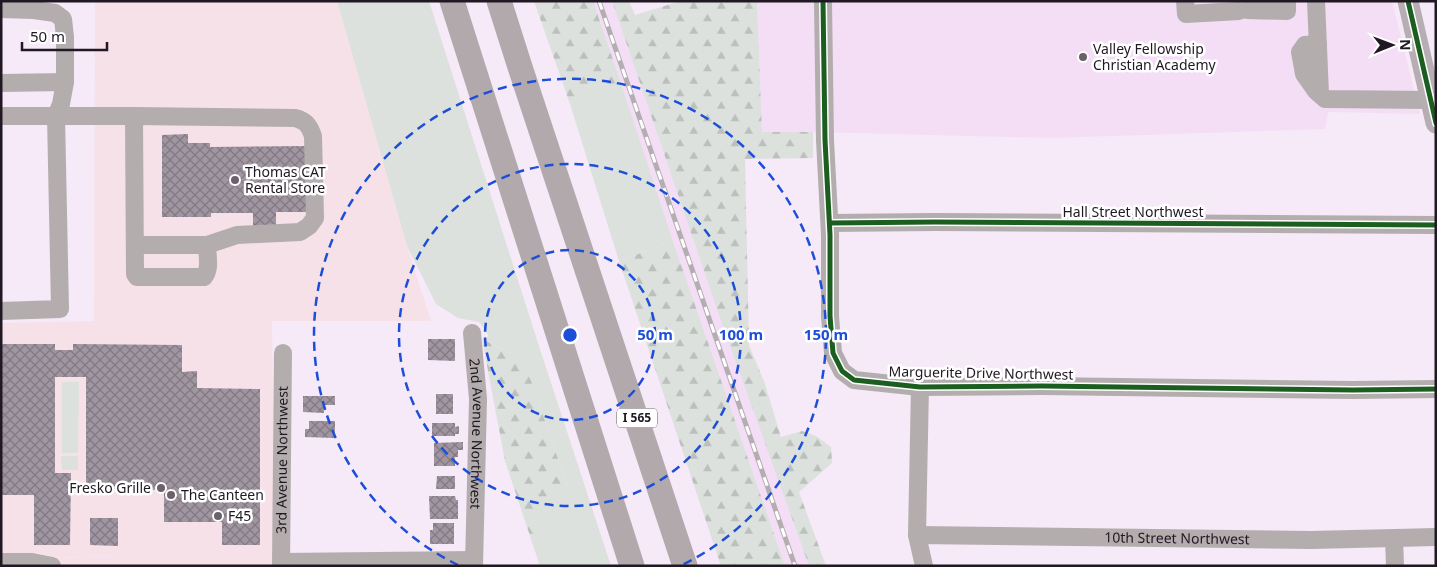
<svg xmlns="http://www.w3.org/2000/svg" width="1437" height="567" font-family="'Noto Sans',sans-serif">
	<style>
		.commercial { fill: #f6e1e8 }
		.built { fill: #f3def6 }
		.green { fill: #dce1dd }
		.forest { fill: url(#forest-firs) }
		.building { fill: url(#building-cross-hatch) }
		.lines { fill: none; stroke-linecap: round; stroke-linejoin: round }
		.minor { stroke: #b3adae; stroke-width: 18 }
		.major { stroke: #b7aeb3; stroke-width: 21 }
		.highway { stroke: #b2a9ad; stroke-width: 25 }
		.rail-casing { stroke: #b4adb2; stroke-width: 5 }
		.rail { stroke: #fff; stroke-width: 3; stroke-dasharray: 9; stroke-linecap: butt }
		.cycleway-casing { stroke: #fff; stroke-width: 8 }
		.cycleway { stroke: #1b5e20; stroke-width: 5 }
		.ring { fill: none; stroke: #1d4ed8; stroke-width: 2.5; stroke-dasharray: 9 6 }
		.poi-dot { fill: #6b616d; stroke: #fff; stroke-width: 2 }
		.labels { text-anchor: middle; stroke-width: 5; stroke-linejoin: round; paint-order: stroke }
		.shield { fill: #fff; stroke: #635d64; stroke-width: 1 }
		.shield-label { font-size: 12px; font-weight: bold; fill: #201822 }
		.poi-label { font-size: 14px; fill: #201822; stroke: #fff; text-anchor: start }
		.street-label { font-size: 14px; fill: #201822; stroke: #fff }
		.centre { fill: #1d4ed8; stroke: #fff; stroke-width: 2.5 }
		.ring-label { font-size: 15px; text-anchor: middle; font-weight: bold; fill: #1d4ed8; stroke: #fff; stroke-width: 5; stroke-linejoin: round; paint-order: stroke }
	</style>
	<defs>
		<pattern id="forest-firs" width="22" height="20" patternUnits="userSpaceOnUse" patternTransform="scale(1.25)"><rect width="22" height="20" fill="#dce1dd"/><path d="M5 1l3.5 6h-7zM16 11l3.5 6h-7z" fill="#bcc0bd"/></pattern>
		<pattern id="building-cross-hatch" width="8" height="8" patternUnits="userSpaceOnUse" patternTransform="scale(1.25)"><rect width="8" height="8" fill="#a096a1"/><path d="M0 0l8 8M0 8l8-8" fill="none" stroke="#827983"/></pattern>
	</defs>
	<rect width="100%" height="100%" fill="#f6e9f8"/>
	<path class="commercial" d="M95,1H337L407,246L431,321H272L275,566H1V559L131,556L1,558V323L94,321Z"/>
	<path class="built" d="M593,1H612L719,315L809,566H785L673,241L621,83Z
		M757,1H1392L1420,114L1328,112L1325,129L1053,138L813,132H762Z"/>
	<path class="green" d="M337,1H429L538,343L611,566H540L533,545L536,502L569,491L524,360L482,339L489,336L479,322L458,318L436,304L407,246Z
		M621,83L673,241L619,261L570,104L591,86Z
		M62,382H79L78,453H62Z
		M61,456H78V470H62Z"/>
	<path class="forest" d="M534,1H593L621,83L591,86L570,104Z
		M612,1H629L635,15L681,1H757L762,132H813V158L745,159L749,345L765,384L781,437L802,431L816,436L831,447L832,463L799,492L826,566H809L719,315Z
		M673,241L785,566H721L619,261Z
		M482,339L524,360L569,491L537,503L533,545L505,461Z"/>
	<path class="building" d="M188,134V143H210V147L308,146L309,212H276V227L253,228V213H211V217H162V135Z
		M428,339H455V361L428,360Z
		M1,344H55V350H73V344L182,345V372L197,371V388L260,389V545H222V522H164V490L86,489V377H55V473H71L70,545H34V495H1Z
		M436,394H453V414H436Z
		M303,396H335V405H324V413L303,412Z
		M309,421H335V438L305,437V429H309Z
		M432,423H455V427L459,426V434H455V436H432Z
		M463,442V450H458V457H455V466H434V443Z
		M437,476H455V489H436Z
		M429,496H455L456,500H458V519H430Z
		M90,518H118V546L90,545Z
		M433,523H454V544H430V530H433Z"/>
	<g class="lines">
		<g class="minor">
			<path d="M823,1L825,140L830,235V316L833,353L842,371L854,380L920,387L1042,386L1353,390L1436,389"/>
			<path d="M1185,1L1186,14L1239,11"/>
			<path d="M1316,1L1320,94"/>
			<path d="M1,9L34,10L55,13L63,19L65,37V82L61,104L56,116L60,309L1,311"/>
			<path d="M1247,10L1287,11V1"/>
			<path d="M1318,44L1305,45L1300,52L1304,74L1316,91L1325,99L1431,100"/>
			<path d="M1,83L65,82"/>
			<path d="M1,116H134L295,118C306,121 309,125 313,136L315,218L309,226L300,232L237,235L207,245H135"/>
			<path d="M134,116L135,274L137,277H204C211,269 207,255 207,245"/>
			<path d="M830,223L935,222L1436,225"/>
			<path id="s1" d="M472,333L478,399L474,566"/>
			<path d="M920,387L917,535L924,566"/>
			<path id="s2" d="M917,535L1311,540L1436,537"/>
			<path d="M1394,538L1395,566"/>
			<path d="M1,562H32L52,566"/>
			<path d="M281,562L474,560"/>
			<path id="s3" d="M281,566L283,353"/>
		</g>
		<path class="major" d="M1408,1L1436,123"/>
		<path class="highway" d="M452,1L632,566
			M499,1L520,67L685,566"/>
		<defs>
			<path id="rail" d="M599,1L795,566"/>
		</defs>
		<use href="#rail" class="rail-casing"/>
		<use href="#rail" class="rail"/>
		<defs>
			<path id="cycleway" d="M823,1L825,140L830,235V316L833,353L842,371L854,380L920,387L1042,386L1353,390L1436,389
				M1408,1L1436,123
				M830,223L935,222L1436,225"/>
		</defs>
		<use href="#cycleway" class="cycleway-casing"/>
		<use href="#cycleway" class="cycleway"/>
	</g>
	<g class="ring">
		<circle cx="570" cy="335" r="85"/>
		<circle cx="570" cy="335" r="171"/>
		<path d="M458 565A256 256 0 1 1 682 565"/>
	</g>
	<g class="poi-dot">
		<circle cx="1083" cy="57" r="5"/>
		<circle cx="235" cy="180" r="5"/>
		<circle cx="161" cy="488" r="5"/>
		<circle cx="171" cy="495" r="5"/>
		<circle cx="218" cy="516" r="5"/>
	</g>
	<g class="labels">
		<rect class="shield" x="617" y="408.5" width="40" height="19" rx="4"/>
		<g class="shield-label">
			<text x="637" y="422">I 565</text>
		</g>
		<g class="poi-label">
			<text x="1093" y="54">Valley Fellowship<tspan x="1093" dy="16">Christian Academy</tspan></text>
			<text x="245" y="177">Thomas CAT<tspan x="245" dy="16">Rental Store</tspan></text>
			<text x="151" y="493" text-anchor="end">Fresko Grille</text>
			<text x="181" y="500">The Canteen</text>
			<text x="228" y="521">F45</text>
		</g>
		<g class="street-label">
			<text x="1133" y="217">Hall Street Northwest</text>
			<text transform="translate(981 373) rotate(1)" y="5">Marguerite Drive Northwest</text>
			<text dy="5" stroke="none"><textPath href="#s1" startOffset="101">2nd Avenue Northwest</textPath></text>
			<text dy="5" stroke="none"><textPath href="#s3" startOffset="106">3rd Avenue Northwest</textPath></text>
			<text dy="5" stroke="none"><textPath href="#s2" startOffset="260">10th Street Northwest</textPath></text>
		</g>
	</g>
	<circle cx="570" cy="335" r="8" class="centre"/>
	<g class="ring-label">
		<text x="655" y="340">50 m</text>
		<text x="741" y="340">100 m</text>
		<text x="826" y="340">150 m</text>
	</g>
	<rect width="1437" height="567" fill="none" stroke="#201822" stroke-width="5"/>
	<g transform="translate(1392 45) rotate(89)" stroke="#ffffff" stroke-width="4" paint-order="stroke">
	<path d="M0-4L9 19L0 12L-9 19Z" fill="#201822"/>
	<text y="-8" font-size="14" font-weight="bold" text-anchor="middle" fill="#201822">N</text>
	</g>
	<path d="M22 42v8h85v-8" fill="none" stroke="#201822" stroke-width="2.5"/>
	<text x="30" y="42" font-size="15" fill="#201822" stroke="#ffffff" stroke-width="4" paint-order="stroke">50 m</text>
</svg>
